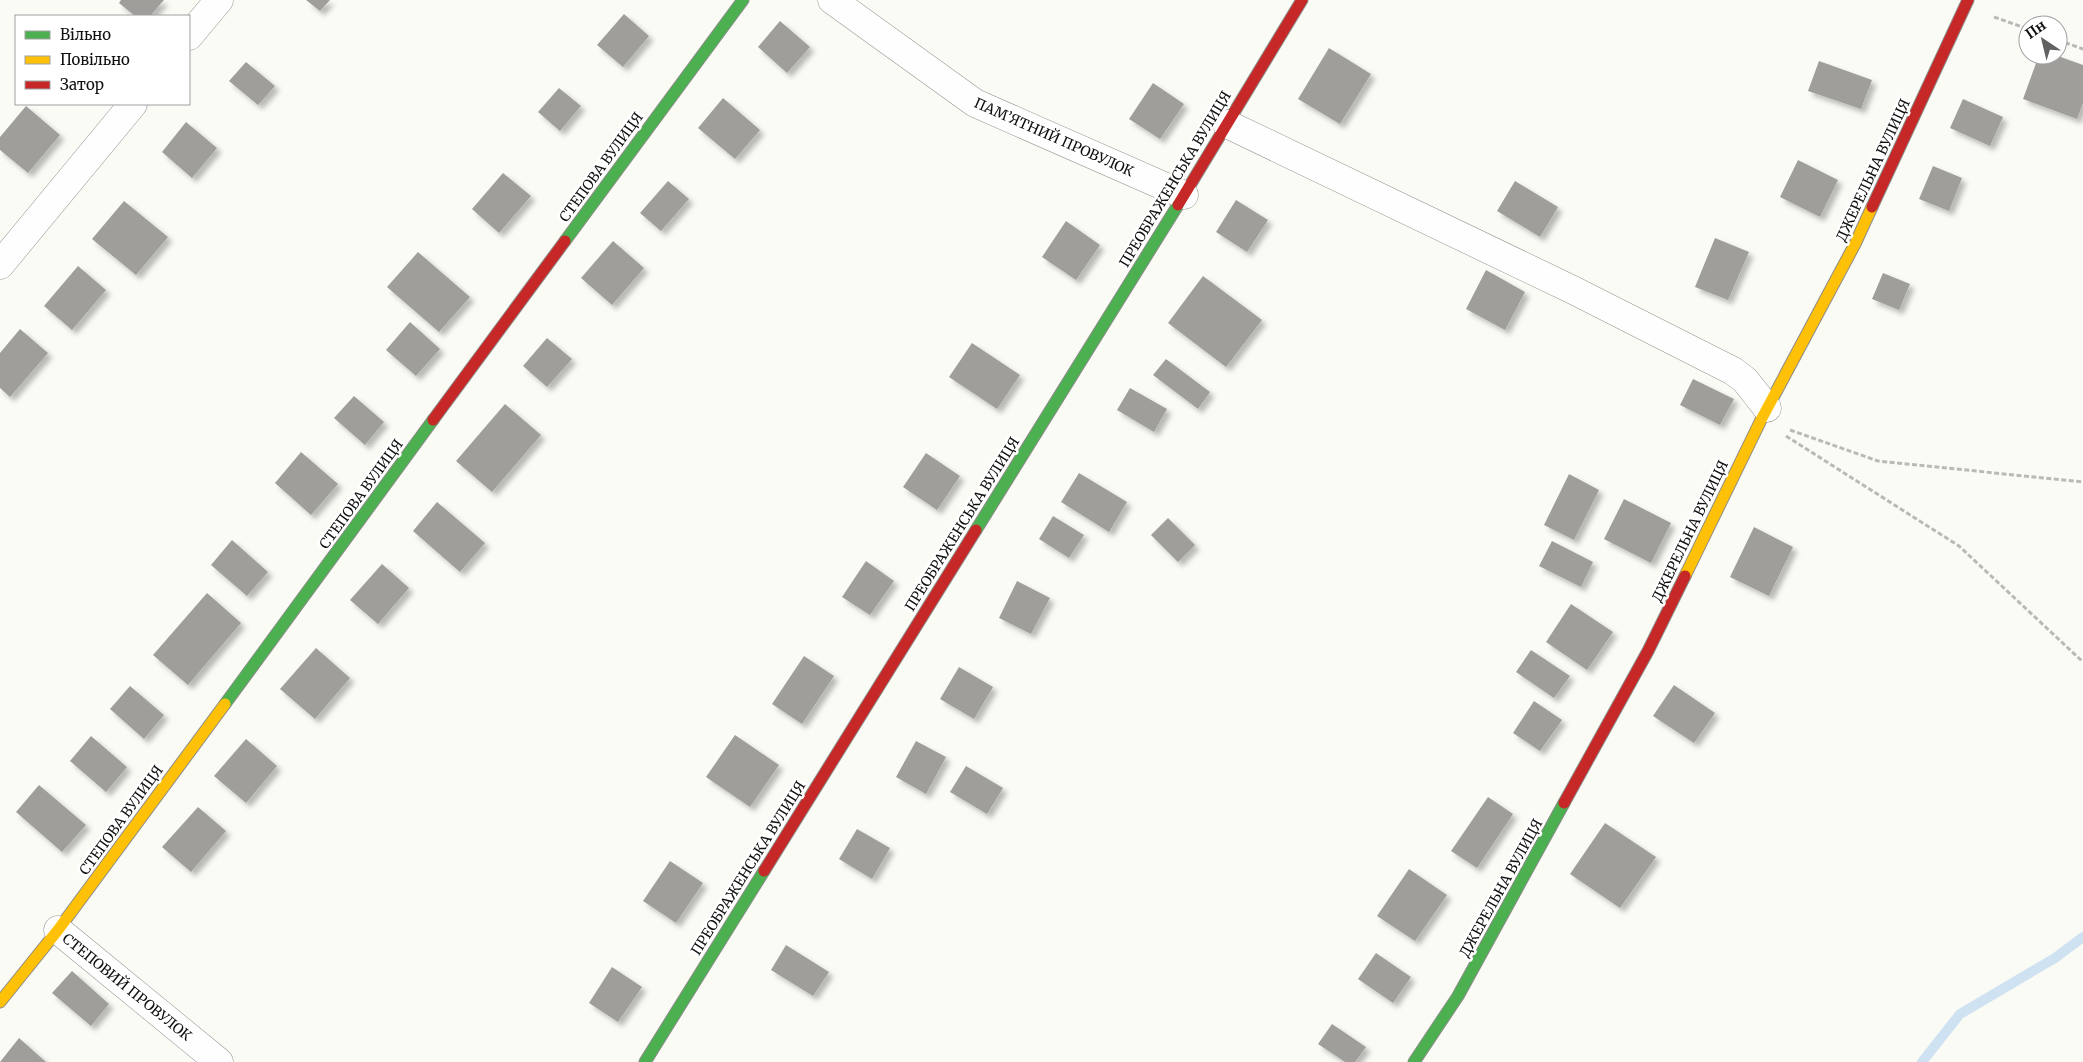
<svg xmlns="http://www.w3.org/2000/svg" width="2083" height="1062" font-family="Merriweather,serif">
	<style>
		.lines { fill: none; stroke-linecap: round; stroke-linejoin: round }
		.stream { stroke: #cfe2f2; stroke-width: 10 }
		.building { fill: #9f9e9b; filter: url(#shadow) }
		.street-casing { stroke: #959593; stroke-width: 29 }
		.fast-casing { stroke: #8c8c8a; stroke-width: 13 }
		.slow-casing { stroke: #8c8c8a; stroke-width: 13 }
		.jam-casing { stroke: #8c8c8a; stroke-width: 13 }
		.path { stroke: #b9b9b8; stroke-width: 3; stroke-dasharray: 5 2.5; stroke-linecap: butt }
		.street { stroke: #fefefe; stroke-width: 28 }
		.fast { stroke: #4caf50; stroke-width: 11 }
		.slow { stroke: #ffc107; stroke-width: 11 }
		.jam { stroke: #c62828; stroke-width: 11 }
		.labels { text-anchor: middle; stroke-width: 5; stroke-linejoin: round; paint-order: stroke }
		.street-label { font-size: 14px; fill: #0f0f0f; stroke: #fff }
	</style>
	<defs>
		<filter id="shadow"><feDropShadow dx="4.5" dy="4.5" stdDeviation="2.5" flood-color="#0004"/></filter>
	</defs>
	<rect width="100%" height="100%" fill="#fbfbf6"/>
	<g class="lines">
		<path class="stream" d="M1922,1062L1960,1014L2055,958L2083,937"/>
	</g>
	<path class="building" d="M121,0H164L150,16H135L119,3Z
		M306,0H330L320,11Z
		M624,14L649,36L623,67L597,45Z
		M780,21L810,47L787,73L758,47Z
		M1329,48L1371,74L1340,124L1298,99Z
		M2039,55H2055L2083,65V103L2077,119L2023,99Z
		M1819,61L1872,80L1861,109L1808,91Z
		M246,62L275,86L258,105L229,81Z
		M1153,83L1184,104L1160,139L1129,119Z
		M559,88L581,106L560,131L538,112Z
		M723,98L760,130L735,159L698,128Z
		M1963,99L2003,117L1990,146L1950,128Z
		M26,106L60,135L28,173L0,150V137Z
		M186,122L217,148L192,178L162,152Z
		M1798,160L1838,180L1820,217L1780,197Z
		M1933,166L1962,178L1949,211L1919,199Z
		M503,173L531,196L499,233L472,209Z
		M668,181L689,199L661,231L640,213Z
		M1515,181L1558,207L1540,237L1497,211Z
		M1236,200L1268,220L1247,252L1216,232Z
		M124,201L168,237L136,275L92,239Z
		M1066,221L1100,245L1076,280L1042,257Z
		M1715,238L1749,252L1728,300L1695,287Z
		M613,241L644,268L612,305L581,278Z
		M418,252L470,297L439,332L387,287Z
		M78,266L106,290L72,330L44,306Z
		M1486,270L1525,292L1505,330L1466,309Z
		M1883,273L1910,284L1899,310L1872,299Z
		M1203,276L1262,320L1226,367L1168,323Z
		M410,322L440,349L416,376L386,350Z
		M20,329L48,353L10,397L0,388V353Z
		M547,338L572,359L547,387L523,366Z
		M972,343L1020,375L997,409L949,377Z
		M1166,359L1210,392L1198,409L1153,375Z
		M1693,379L1734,399L1720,425L1680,405Z
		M1130,388L1167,409L1154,432L1117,410Z
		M354,396L384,422L365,445L334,418Z
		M505,404L541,435L492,492L456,461Z
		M301,452L338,484L311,515L275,483Z
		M926,453L960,476L937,510L903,487Z
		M1079,473L1127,502L1109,532L1061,502Z
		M1569,474L1599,490L1574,540L1544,525Z
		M1624,499L1671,523L1651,563L1604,539Z
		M437,502L485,543L460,572L413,531Z
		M1053,516L1084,535L1069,558L1039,539Z
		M1168,518L1195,545L1178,562L1151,535Z
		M1754,527L1793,547L1769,596L1730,577Z
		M232,540L268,572L247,596L211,565Z
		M1552,541L1593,562L1581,587L1539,566Z
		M866,561L894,581L870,615L842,597Z
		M382,564L409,588L378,624L350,600Z
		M1017,581L1050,598L1031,634L999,618Z
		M207,593L241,623L188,685L153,655Z
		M1571,604L1613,632L1587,670L1546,642Z
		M316,648L350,678L315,719L280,689Z
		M1531,650L1570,676L1554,698L1516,672Z
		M804,656L834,676L802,724L772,704Z
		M959,667L993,687L974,719L940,699Z
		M1674,685L1715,713L1694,743L1653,716Z
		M130,686L164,715L144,739L110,709Z
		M1534,701L1562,720L1540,751L1513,733Z
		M735,735L779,765L750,807L706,777Z
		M91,736L127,767L106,792L70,761Z
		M246,739L277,766L246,803L214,776Z
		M916,741L946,757L926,794L896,777Z
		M966,766L1003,788L987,814L950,792Z
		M39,785L86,825L62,852L16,812Z
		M1488,797L1513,814L1477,868L1451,851Z
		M198,807L226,831L191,872L162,847Z
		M1605,823L1656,857L1620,908L1570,874Z
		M857,829L890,848L872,879L839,859Z
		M670,861L703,883L676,923L643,901Z
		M1409,869L1447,895L1415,941L1377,916Z
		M786,945L829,972L813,996L771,970Z
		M1376,953L1411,977L1393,1003L1358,979Z
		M612,967L642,987L618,1022L589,1003Z
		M72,971L109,1004L91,1026L52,993Z
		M1332,1024L1366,1047L1355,1062H1345L1318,1044Z
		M19,1038L46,1062H0Z"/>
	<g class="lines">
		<defs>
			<path id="street" d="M832,0L975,103L1184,195
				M189,36L219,0
				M1227,124L1573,290L1733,371L1745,380L1767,408
				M0,265L133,104
				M58,930L219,1062"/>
			<path id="fast" d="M565,241L743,0
				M976,530L1178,205
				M225,704L433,420
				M645,1062L764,871
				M1414,1062L1458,996L1564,803"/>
			<path id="slow" d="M1685,576L1761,420L1855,244L1872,207
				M0,1002L58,930L225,704"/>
			<path id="jam" d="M1178,205L1302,0
				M1872,207L1968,0
				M433,420L565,241
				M1564,803L1648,651L1685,576
				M764,871L976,530"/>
		</defs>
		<use href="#street" class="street-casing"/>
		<use href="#fast" class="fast-casing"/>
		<use href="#slow" class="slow-casing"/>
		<use href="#jam" class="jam-casing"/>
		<path class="path" d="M1994,17L2028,29
			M2058,40L2083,49
			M1790,430L1878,461L2083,482
			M1786,436L1959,546L2083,662"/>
		<use href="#street" class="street"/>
		<use href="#fast" class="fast"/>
		<use href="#slow" class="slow"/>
		<use href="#jam" class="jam"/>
	</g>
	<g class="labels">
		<g class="street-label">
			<text transform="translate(1054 137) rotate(24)" y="5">ПАМ’ЯТНИЙ ПРОВУЛОК</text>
			<text transform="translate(601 167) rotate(-54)" y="5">СТЕПОВА ВУЛИЦЯ</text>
			<text transform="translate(1873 170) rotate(-65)" y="5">ДЖЕРЕЛЬНА ВУЛИЦЯ</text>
			<text transform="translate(1175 179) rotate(-59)" y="5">ПРЕОБРАЖЕНСЬКА ВУЛИЦЯ</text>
			<text transform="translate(361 494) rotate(-54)" y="5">СТЕПОВА ВУЛИЦЯ</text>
			<text transform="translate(962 524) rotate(-58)" y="5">ПРЕОБРАЖЕНСЬКА ВУЛИЦЯ</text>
			<text transform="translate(1690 531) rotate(-64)" y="5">ДЖЕРЕЛЬНА ВУЛИЦЯ</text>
			<text transform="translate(121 820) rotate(-54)" y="5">СТЕПОВА ВУЛИЦЯ</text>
			<text transform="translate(748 868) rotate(-58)" y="5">ПРЕОБРАЖЕНСЬКА ВУЛИЦЯ</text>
			<text transform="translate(1501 888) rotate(-61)" y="5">ДЖЕРЕЛЬНА ВУЛИЦЯ</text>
			<text transform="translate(127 987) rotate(39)" y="5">СТЕПОВИЙ ПРОВУЛОК</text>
		</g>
	</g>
	<rect x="15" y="15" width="175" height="90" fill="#ffffff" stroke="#9f9f9f"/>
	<rect x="25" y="31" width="25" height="8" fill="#4caf50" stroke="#9f9f9f"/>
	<text x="60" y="40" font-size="15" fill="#0f0f0f">Вільно</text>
	<rect x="25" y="56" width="25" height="8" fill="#ffc107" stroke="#9f9f9f"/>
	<text x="60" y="65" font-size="15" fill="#0f0f0f">Повільно</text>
	<rect x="25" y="81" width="25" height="8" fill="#c62828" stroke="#9f9f9f"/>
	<text x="60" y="90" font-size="15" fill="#0f0f0f">Затор</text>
	<g transform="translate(2043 40) rotate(325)"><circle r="24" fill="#ffffff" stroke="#9f9f9f"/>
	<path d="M0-4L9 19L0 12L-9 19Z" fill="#626260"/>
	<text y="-8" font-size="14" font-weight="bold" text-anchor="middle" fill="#0f0f0f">Пн</text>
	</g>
</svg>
